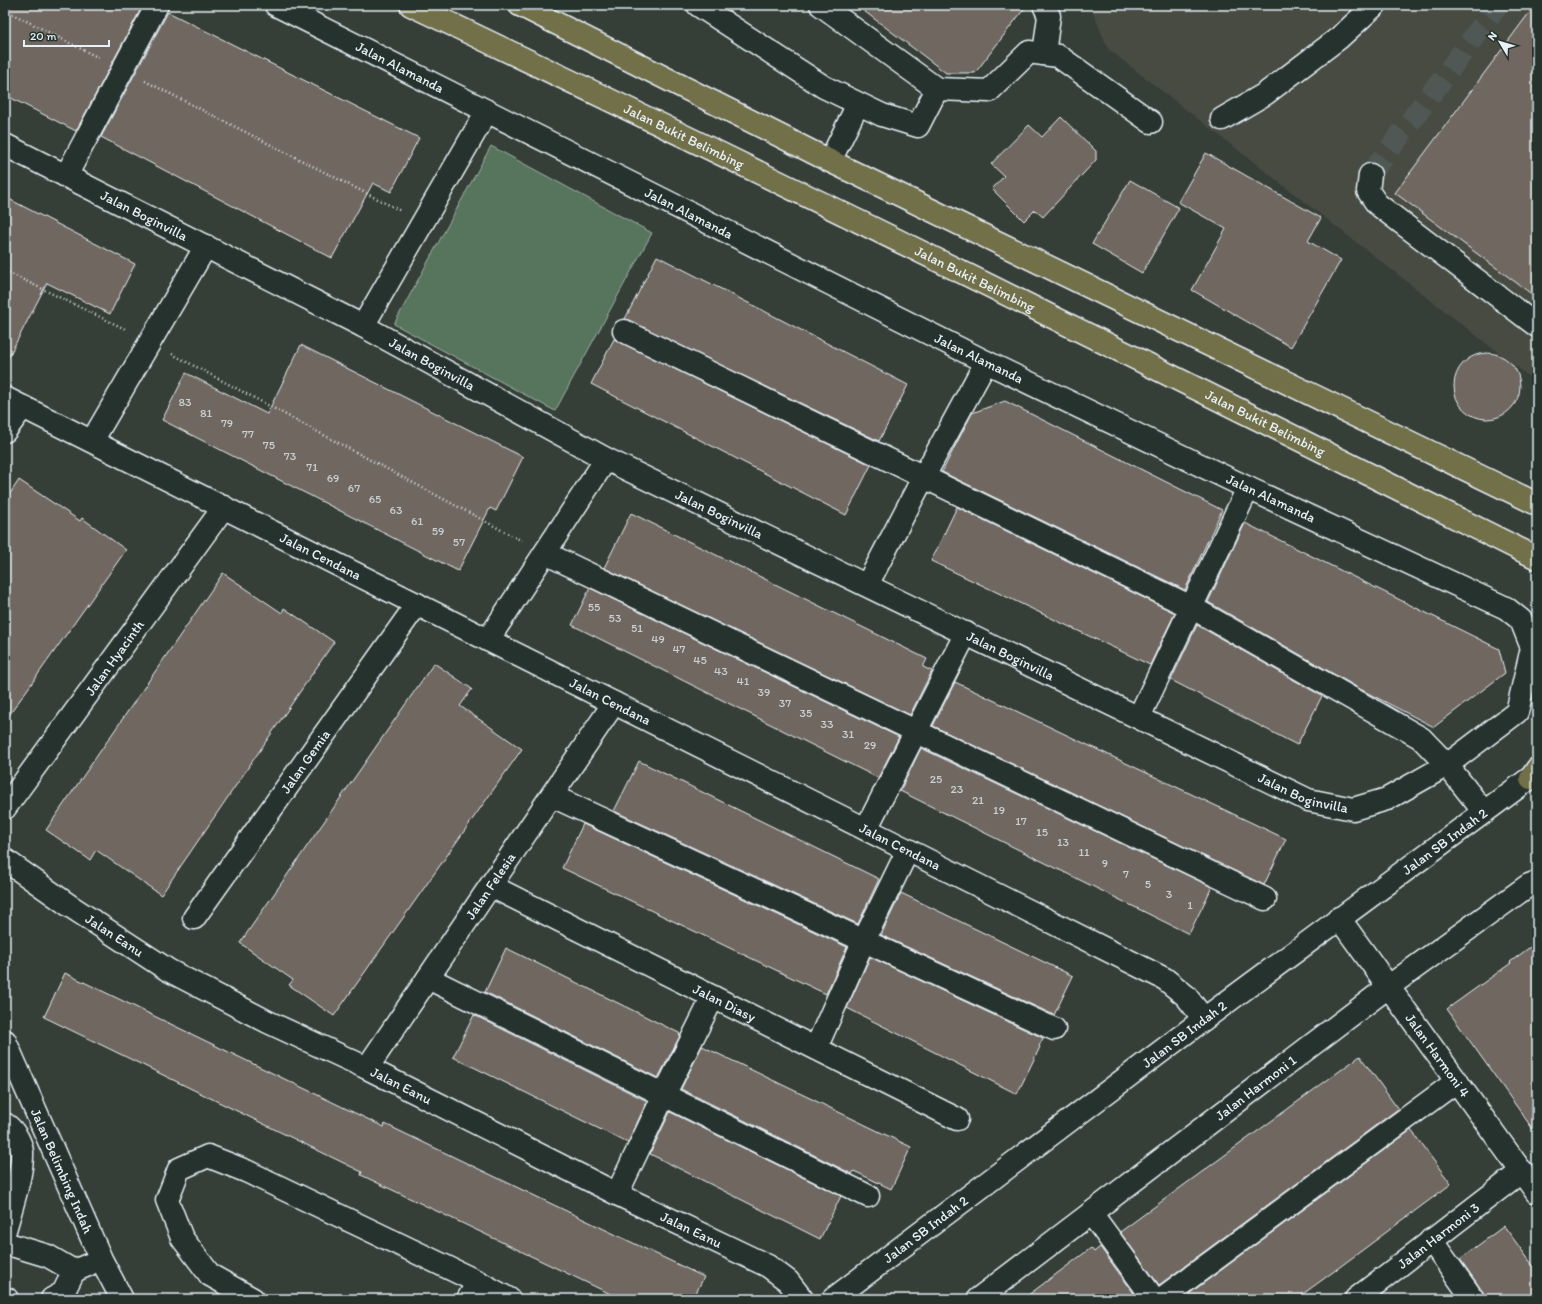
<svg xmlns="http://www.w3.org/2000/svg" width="1542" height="1304" font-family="Itim,sans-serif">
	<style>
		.built { fill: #474b43 }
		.green { fill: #56745c; stroke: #9fb2aa }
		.building { fill: #706860; stroke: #e8f1f8 }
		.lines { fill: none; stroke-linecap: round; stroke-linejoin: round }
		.minor-tunnel { stroke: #505954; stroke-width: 22; stroke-dasharray: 22 11; stroke-linecap: butt }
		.minor-casing { stroke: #e8f1f8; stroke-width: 25 }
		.major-casing { stroke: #e8f1f8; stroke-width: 25 }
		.path { stroke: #e8f1f8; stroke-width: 2.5; stroke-dasharray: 1 3; stroke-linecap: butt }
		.minor { stroke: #26332d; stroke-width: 22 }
		.major { stroke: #726f4a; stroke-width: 22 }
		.labels { text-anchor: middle; stroke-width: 4; stroke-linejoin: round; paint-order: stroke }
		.number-label { font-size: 12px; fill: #cacfd2 }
		.street-label { font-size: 14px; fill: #e8f1f8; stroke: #26332d }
	</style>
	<rect width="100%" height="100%" fill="#353e37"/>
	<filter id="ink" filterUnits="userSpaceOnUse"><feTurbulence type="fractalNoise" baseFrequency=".025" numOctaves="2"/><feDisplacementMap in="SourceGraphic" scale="8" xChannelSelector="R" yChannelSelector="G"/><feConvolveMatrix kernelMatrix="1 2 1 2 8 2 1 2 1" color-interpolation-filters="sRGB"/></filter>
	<g filter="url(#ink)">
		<path class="built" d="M1090,5H1537V383L1108,49Z"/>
		<path class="green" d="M491,146L652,233L555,411L394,324Z"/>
		<path class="building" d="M5,5H143L76,131L5,95Z
			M856,5H1027L975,73H946Z
			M1535,5H1537V298L1395,193Z
			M168,12L419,138L391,192L373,183L332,258L101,137Z
			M1061,117L1096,151V160L1043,217L1035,210L1024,221L992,189L1004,176L991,164L1029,125L1042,137Z
			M1206,153L1321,218L1308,241L1341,260L1291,347L1192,290L1226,229L1178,202Z
			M1130,180L1179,208L1142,273L1092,244Z
			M5,197L135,264L110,314L47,283L5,364Z
			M657,256L908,385L879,441L625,319Z
			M614,339L871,465L846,515L591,384Z
			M301,345L523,457L496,511L490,508L458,571L162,420L186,373L267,414Z
			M1454 386a33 33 0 1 1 66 0a33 33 0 1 1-66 0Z
			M1005,401L1222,510L1185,590L942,472L972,413Z
			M19,480L80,521L82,518L126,550L5,721V501Z
			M957,507L1175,613L1150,665L931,561Z
			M631,513L927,659L923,667L932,671L910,715L604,568Z
			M1245,523L1499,649L1505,673L1434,727L1360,689L1208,602Z
			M223,573L282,613L284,608L334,642L161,895L96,850L90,860L46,830Z
			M590,588L899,737L878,778L572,625Z
			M1197,625L1322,696L1297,745L1171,680Z
			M434,663L472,689L460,706L522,749L334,1016L289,985L293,980L240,943Z
			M955,682L1286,839L1264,885L933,726Z
			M921,748L1212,887L1189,934L900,791Z
			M639,761L879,879L858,924L614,811Z
			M583,824L847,947L826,994L562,868Z
			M901,893L1073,976L1054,1015L881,935Z
			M1537,942V1135L1447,1009L1511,963L1510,962Z
			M506,948L679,1033L680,1036L658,1078L485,992Z
			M870,957L1043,1038L1039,1046L1040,1047L1017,1094L847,1008Z
			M65,973L384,1127L385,1124L704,1277L693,1299H621L361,1175L362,1172L317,1150L44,1017Z
			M474,1015L647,1101L628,1143L453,1057Z
			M702,1046L911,1147L891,1189L854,1171L852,1174L681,1089Z
			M1360,1056L1398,1109L1159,1285L1120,1232Z
			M670,1112L841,1196L820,1239L650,1154Z
			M1411,1130L1451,1184L1329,1275L1296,1299H1182Z
			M1504,1226L1537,1271V1299H1485L1483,1292L1460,1259Z
			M1100,1247L1138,1299H1023L1091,1248L1094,1252Z"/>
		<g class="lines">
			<path class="minor-tunnel" d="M1370,175L1498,5"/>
			<defs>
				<g id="minor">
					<path d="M698,5L824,87L882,115L918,126L937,89"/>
					<path d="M821,5L937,89L989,91L1029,52L1058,56L1151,122"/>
					<path d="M1044,5L1049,16L1044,54"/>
					<path d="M1222,119L1265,94L1339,38L1375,5"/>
					<path id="s1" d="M5,145L363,326L606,459L1308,800L1353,809L1387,799L1447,765L1517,712L1532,648L1521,620L1506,608L1248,488L986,362L276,5"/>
					<path d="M830,161L858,104"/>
					<path d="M1370,175L1368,191L1377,204L1537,326"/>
					<path d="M66,176L157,5"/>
					<path d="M363,326L487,111"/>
					<path d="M624,331L1191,607L1421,738L1447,765L1484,812"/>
					<path id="s2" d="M5,398L1165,979L1186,996L1204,1019"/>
					<path d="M5,431L23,407"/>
					<path d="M92,441L206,246"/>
					<path d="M545,553L1265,899"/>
					<path d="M867,585L923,478L986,362"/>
					<path d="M488,640L606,459"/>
					<path d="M1139,717L1248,488"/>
					<path d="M552,796L1054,1029"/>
					<path id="s3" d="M5,808L224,507"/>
					<path d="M866,829L966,633"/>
					<path id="s4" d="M5,860L70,906L168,970L268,1022L367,1068L617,1194L768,1266L788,1281L802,1299"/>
					<path id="s5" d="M491,886L957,1119"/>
					<path id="s6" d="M194,918L417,604"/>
					<path id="s7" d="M1339,918L1537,1193"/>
					<path d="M428,978L868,1196"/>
					<path id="s8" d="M5,1041L101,1259L122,1299"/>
					<path d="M816,1048L864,940L908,850"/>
					<path id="s9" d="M367,1068L614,703"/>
					<path d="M5,1124C13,1129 21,1141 22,1152C23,1173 11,1209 5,1230"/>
					<path d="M617,1194L664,1095L713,997"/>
					<path d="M1091,1213L1154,1299"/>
					<path d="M1431,1240L1473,1299"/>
					<path d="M5,1243L48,1256L74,1271"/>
					<path d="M5,1299H7"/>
					<path d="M52,1299L63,1293L74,1271L88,1265"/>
					<path d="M253,1299L210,1275L182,1238L167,1200L179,1169L208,1156L246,1171L478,1282L509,1299"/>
					<path d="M468,1299L478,1282"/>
					<path id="s10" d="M833,1299L1204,1019L1537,773"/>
					<path id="s11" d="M978,1299L1388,987L1529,885L1537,882"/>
					<path d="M1161,1299L1457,1081"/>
					<path id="s12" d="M1356,1299L1522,1171"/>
				</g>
				<g id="major">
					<path id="s13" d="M411,5C789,184 1163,372 1537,558"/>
					<path d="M520,5L830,161L1537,504"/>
					<path d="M1531,778L1537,769"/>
				</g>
			</defs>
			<use href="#minor" class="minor-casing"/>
			<use href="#major" class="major-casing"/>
			<path class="path" d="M5,10L99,58
				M145,81L401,211
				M5,271L127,330
				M172,354L522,541"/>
			<use href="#minor" class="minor"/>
			<use href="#major" class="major"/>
		</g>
	</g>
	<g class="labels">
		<g class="number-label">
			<text x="185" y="406">83</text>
			<text x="206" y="417">81</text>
			<text x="227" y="427">79</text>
			<text x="248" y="438">77</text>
			<text x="269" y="449">75</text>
			<text x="290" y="460">73</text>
			<text x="312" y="471">71</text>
			<text x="333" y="482">69</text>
			<text x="354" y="492">67</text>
			<text x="375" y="503">65</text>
			<text x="396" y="514">63</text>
			<text x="417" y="525">61</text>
			<text x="438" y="535">59</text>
			<text x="459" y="546">57</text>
			<text x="594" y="611">55</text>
			<text x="615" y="622">53</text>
			<text x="637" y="632">51</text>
			<text x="658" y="643">49</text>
			<text x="679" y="653">47</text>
			<text x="700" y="664">45</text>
			<text x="721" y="675">43</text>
			<text x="743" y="685">41</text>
			<text x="764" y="696">39</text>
			<text x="785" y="707">37</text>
			<text x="806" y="717">35</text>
			<text x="827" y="728">33</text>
			<text x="848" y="738">31</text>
			<text x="870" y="749">29</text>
			<text x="936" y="783">25</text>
			<text x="957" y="793">23</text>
			<text x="978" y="804">21</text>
			<text x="999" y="814">19</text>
			<text x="1021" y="825">17</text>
			<text x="1042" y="836">15</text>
			<text x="1063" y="846">13</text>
			<text x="1084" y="856">11</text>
			<text x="1105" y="867">9</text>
			<text x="1126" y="878">7</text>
			<text x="1148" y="888">5</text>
			<text x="1169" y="898">3</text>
			<text x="1190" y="909">1</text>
		</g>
		<g class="street-label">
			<text transform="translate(400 67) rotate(27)" y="5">Jalan Alamanda</text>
			<text dy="5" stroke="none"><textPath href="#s13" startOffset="303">Jalan Bukit Belimbing</textPath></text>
			<text transform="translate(689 213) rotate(27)" y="5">Jalan Alamanda</text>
			<text dy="5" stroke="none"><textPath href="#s1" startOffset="156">Jalan Boginvilla</textPath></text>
			<text dy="5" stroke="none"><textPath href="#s13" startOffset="627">Jalan Bukit Belimbing</textPath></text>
			<text transform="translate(979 358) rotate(26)" y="5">Jalan Alamanda</text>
			<text dy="5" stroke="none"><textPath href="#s1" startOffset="480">Jalan Boginvilla</textPath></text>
			<text dy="5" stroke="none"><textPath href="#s13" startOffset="951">Jalan Bukit Belimbing</textPath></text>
			<text transform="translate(1271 498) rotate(25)" y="5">Jalan Alamanda</text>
			<text dy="5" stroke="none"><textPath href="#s1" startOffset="804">Jalan Boginvilla</textPath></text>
			<text dy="5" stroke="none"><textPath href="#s2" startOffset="353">Jalan Cendana</textPath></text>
			<text dy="5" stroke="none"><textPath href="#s1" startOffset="1128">Jalan Boginvilla</textPath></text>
			<text dy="5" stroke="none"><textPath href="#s3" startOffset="186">Jalan Hyacinth</textPath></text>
			<text dy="5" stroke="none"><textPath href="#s2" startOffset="677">Jalan Cendana</textPath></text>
			<text dy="5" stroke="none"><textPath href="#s6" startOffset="192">Jalan Gemia</textPath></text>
			<text dy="5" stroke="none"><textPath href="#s1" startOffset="1452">Jalan Boginvilla</textPath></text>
			<text dy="5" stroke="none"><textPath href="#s10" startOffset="764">Jalan SB Indah 2</textPath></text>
			<text dy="5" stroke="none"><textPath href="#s2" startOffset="1001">Jalan Cendana</textPath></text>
			<text dy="5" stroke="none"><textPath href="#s9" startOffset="220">Jalan Felesia</textPath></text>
			<text dy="5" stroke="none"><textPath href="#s4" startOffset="133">Jalan Eanu</textPath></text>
			<text dy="5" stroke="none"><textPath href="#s5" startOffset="261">Jalan Diasy</textPath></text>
			<text dy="5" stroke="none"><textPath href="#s10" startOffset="440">Jalan SB Indah 2</textPath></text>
			<text dy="5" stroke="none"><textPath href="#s7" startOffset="169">Jalan Harmoni 4</textPath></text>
			<text dy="5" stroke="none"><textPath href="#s4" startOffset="457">Jalan Eanu</textPath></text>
			<text dy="5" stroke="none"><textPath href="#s11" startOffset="349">Jalan Harmoni 1</textPath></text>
			<text dy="5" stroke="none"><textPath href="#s8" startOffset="142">Jalan Belimbing Indah</textPath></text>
			<text dy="5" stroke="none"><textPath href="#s4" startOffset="781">Jalan Eanu</textPath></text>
			<text dy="5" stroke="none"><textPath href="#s10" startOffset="116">Jalan SB Indah 2</textPath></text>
			<text dy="5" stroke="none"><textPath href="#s12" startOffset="104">Jalan Harmoni 3</textPath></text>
		</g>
	</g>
	<rect width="1542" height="1304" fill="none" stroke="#26332d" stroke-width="20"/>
	<rect x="10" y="10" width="1522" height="1284" fill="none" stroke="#e8f1f8" stroke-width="1.5" filter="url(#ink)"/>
	<g transform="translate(1500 42) rotate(308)" stroke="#26332d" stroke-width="3" paint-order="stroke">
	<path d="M0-3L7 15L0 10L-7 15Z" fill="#e8f1f8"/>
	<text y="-6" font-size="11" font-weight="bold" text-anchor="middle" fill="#e8f1f8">N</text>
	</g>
	<path d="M24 40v6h85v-6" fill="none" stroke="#e8f1f8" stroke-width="2"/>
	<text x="30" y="40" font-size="12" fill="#e8f1f8" stroke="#26332d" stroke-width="3" paint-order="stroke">20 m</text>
</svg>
